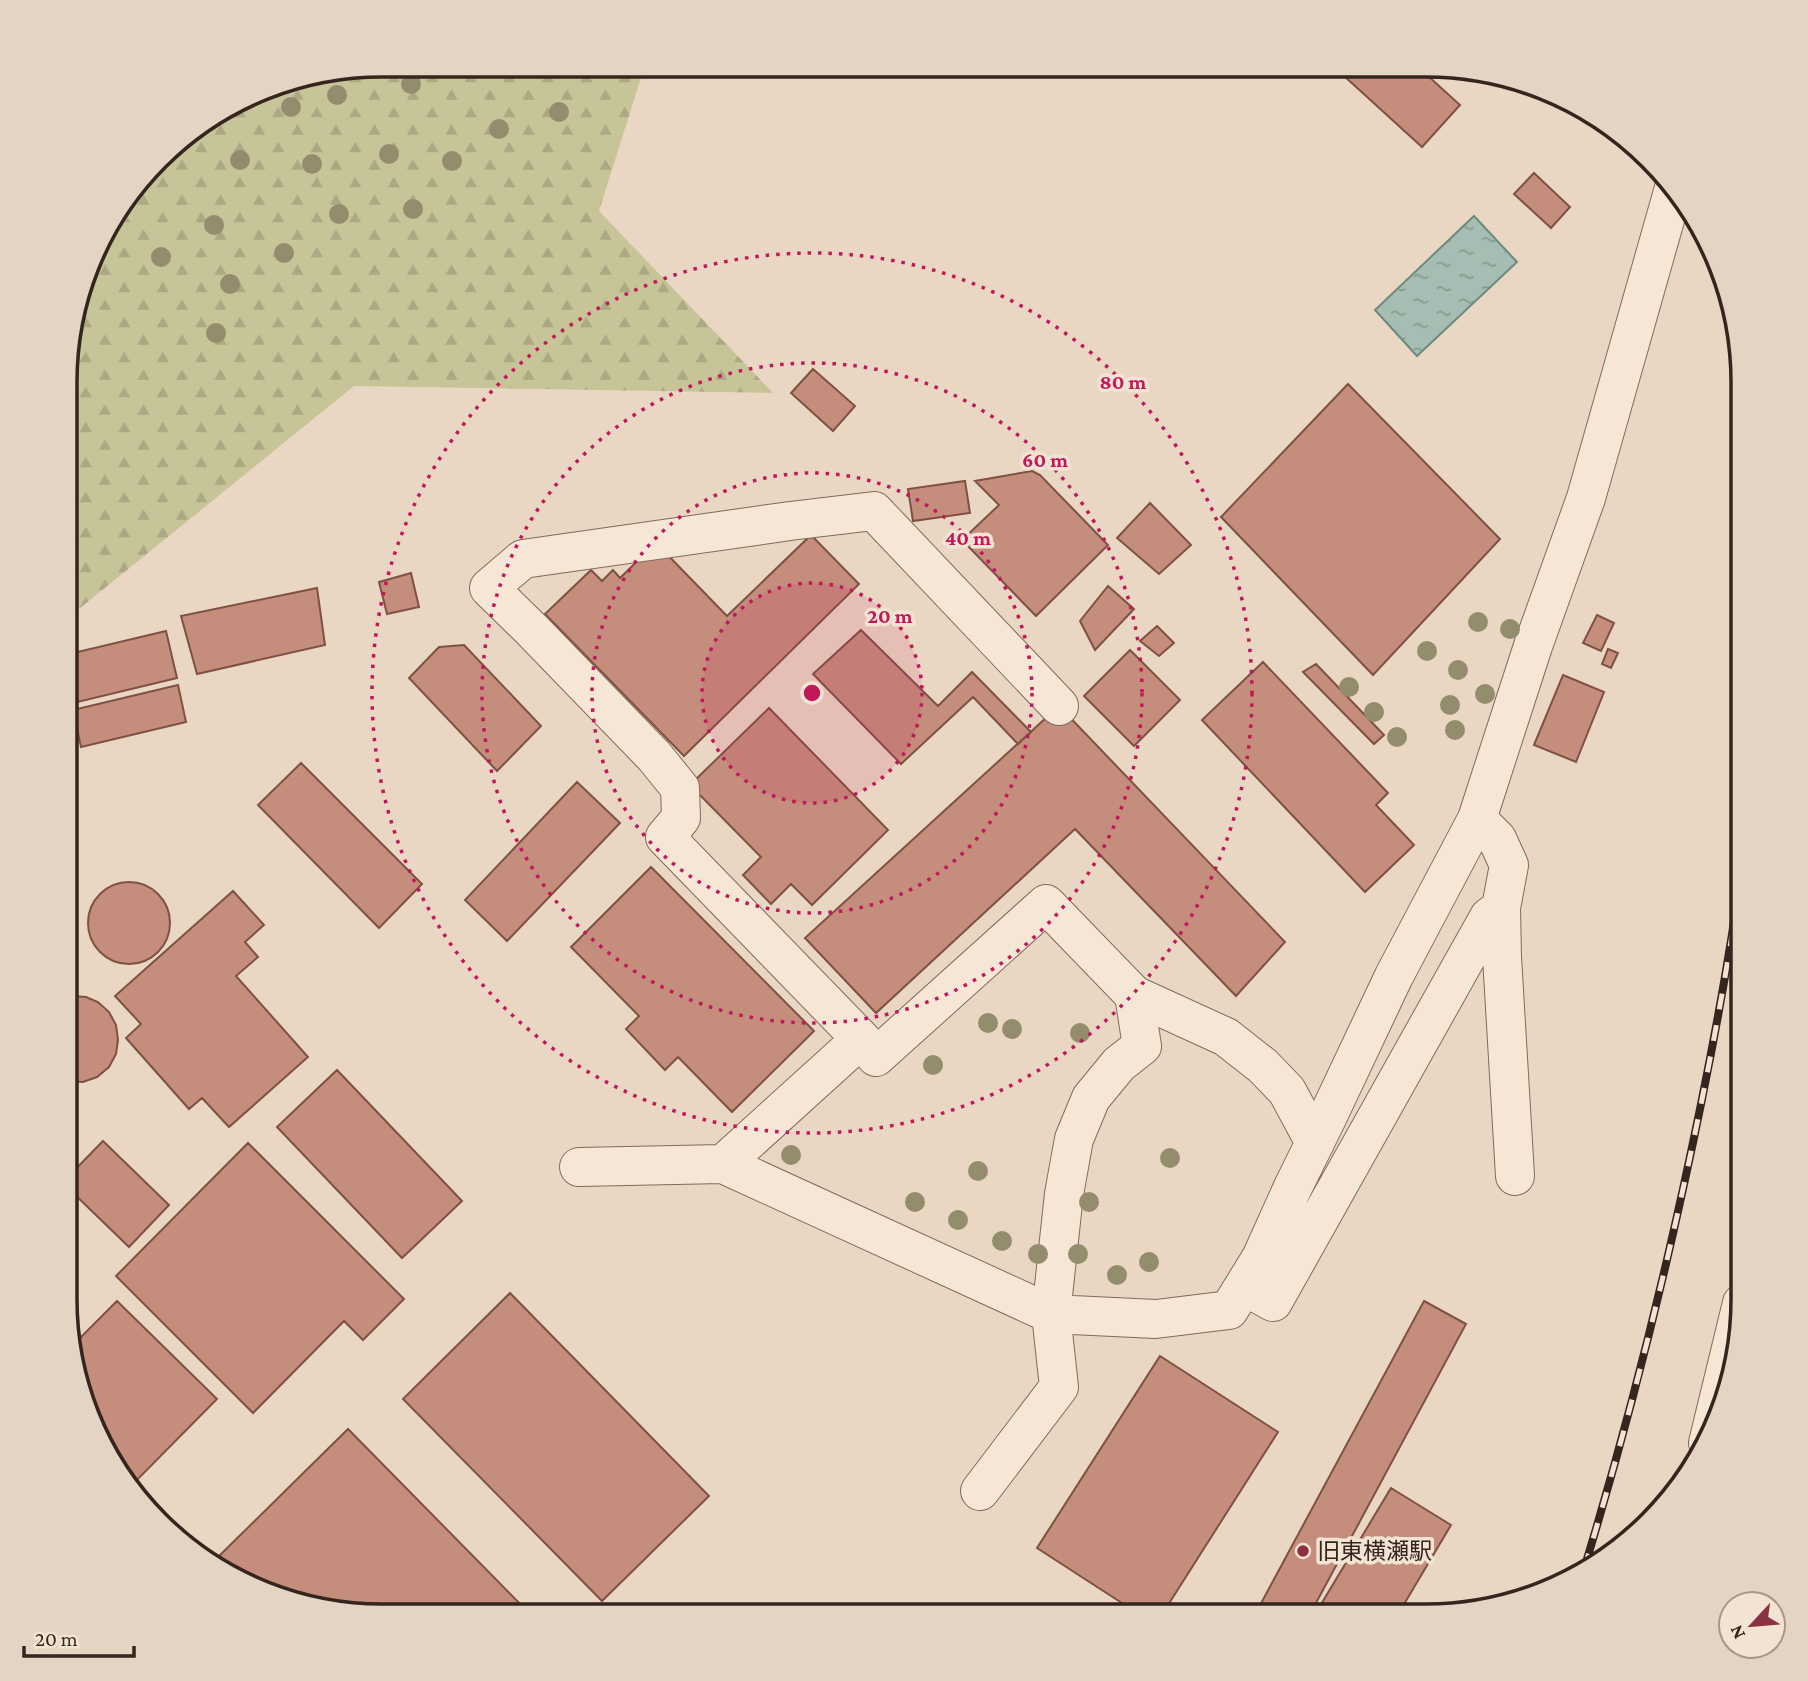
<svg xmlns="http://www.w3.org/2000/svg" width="1808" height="1681" font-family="'Crimson Pro','Noto Sans JP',serif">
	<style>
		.forest { fill: url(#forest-firs) }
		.water { fill: url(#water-ripples); stroke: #6d8a7e; stroke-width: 2 }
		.building { fill: #c58d7c; stroke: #7f5144; stroke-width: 2 }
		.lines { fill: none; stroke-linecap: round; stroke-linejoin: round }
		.minor-casing { stroke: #82695c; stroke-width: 40 }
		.minor { stroke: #f5e6d6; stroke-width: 38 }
		.rail-casing { stroke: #34251e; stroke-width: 8 }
		.rail { stroke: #f2e3d2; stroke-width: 5; stroke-dasharray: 16; stroke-linecap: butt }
		.tree { fill: #938c6d }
		.ring { fill: none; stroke: #c2185b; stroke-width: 3.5; stroke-dasharray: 3.5 7 }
		.poi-dot { fill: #8c3142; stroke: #f2e3d2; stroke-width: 2.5 }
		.labels { text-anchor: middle; stroke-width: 7; stroke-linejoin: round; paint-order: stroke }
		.poi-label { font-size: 23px; fill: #34251e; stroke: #f2e3d2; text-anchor: start }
		.rim { fill: none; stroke: #34251e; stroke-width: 3.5 }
		.centre { fill: #c2185b; stroke: #f2e3d2; stroke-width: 3.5 }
		.ring-label { font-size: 21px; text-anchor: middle; font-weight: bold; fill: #c2185b; stroke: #f2e3d2; stroke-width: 7; stroke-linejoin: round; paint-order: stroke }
	</style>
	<defs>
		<pattern id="forest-firs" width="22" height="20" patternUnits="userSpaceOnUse" patternTransform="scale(1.75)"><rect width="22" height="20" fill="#c7c498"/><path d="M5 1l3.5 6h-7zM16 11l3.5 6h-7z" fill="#aca883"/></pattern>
		<pattern id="water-ripples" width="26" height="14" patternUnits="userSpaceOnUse" patternTransform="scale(1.75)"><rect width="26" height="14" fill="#a5bdb2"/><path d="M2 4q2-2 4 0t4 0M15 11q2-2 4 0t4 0" fill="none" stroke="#879990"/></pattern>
	</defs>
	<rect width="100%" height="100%" fill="#ead7c3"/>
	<path class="forest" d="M382,65H645L599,211L773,393L354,386L69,617L71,321L107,224L173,143L280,82Z"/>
	<path class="water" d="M1474,216L1517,262L1417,356L1375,310Z"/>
	<path class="building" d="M1332,65H1416L1460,105L1422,147Z
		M1534,173L1570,207L1551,228L1514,194Z
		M813,369L855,406L833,431L791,393Z
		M1348,384L1500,539L1373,675L1221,517Z
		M1032,471L1040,475L1108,545L1036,616L962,540L999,505L975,481Z
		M965,481L970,513L913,521L908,489Z
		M1150,503L1191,545L1159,574L1117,538Z
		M811,535L859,584L684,756L545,614L591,570L602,581L613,570L620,578L656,543L727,616Z
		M411,573L419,607L387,614L379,582Z
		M1108,586L1134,609L1095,650L1080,621Z
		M317,588L325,645L197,674L181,616Z
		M1597,615L1614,623L1601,651L1583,643Z
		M1157,626L1174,643L1159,656L1140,641Z
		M861,630L938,706L972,672L1031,732L1018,744L973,697L901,764L813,674Z
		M166,631L177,678L69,704V654Z
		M464,645L541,726L497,771L409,678L439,647Z
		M1608,649L1618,653L1611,668L1602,664Z
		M1130,650L1180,700L1134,746L1084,696Z
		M1263,662L1388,793L1376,805L1414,845L1365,892L1202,720Z
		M1316,664L1384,735L1374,744L1303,672Z
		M1563,675L1604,692L1576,762L1534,745Z
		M178,685L186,722L81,747L73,710Z
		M1059,706L1285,942L1236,996L1075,829L876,1013L805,938Z
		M769,708L888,830L812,905L791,884L771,904L743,875L761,857L690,785Z
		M301,763L422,884L379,928L258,805Z
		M577,782L620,823L507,941L465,900Z
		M651,867L814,1031L732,1112L678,1057L665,1070L626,1029L639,1016L571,947Z
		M88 923a41 41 0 1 1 82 0a41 41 0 1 1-82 0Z
		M233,891L264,925L245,942L258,957L236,976L308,1057L229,1127L202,1098L189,1109L126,1038L141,1024L115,996Z
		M72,996L86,997L98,1002L109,1012L116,1025L118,1040L116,1054L109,1067L97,1077L83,1082L67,1081V997Z
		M337,1070L462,1201L402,1258L277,1127Z
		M103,1141L169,1205L129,1247L66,1186V1179Z
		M248,1143L404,1299L363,1340L344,1321L253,1413L116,1276Z
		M510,1293L709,1496L602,1601L403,1399Z
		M117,1301L217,1399L130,1487L89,1420L72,1346Z
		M1424,1301L1466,1324L1309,1616H1275L1259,1607Z
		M1160,1356L1278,1432L1161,1616H1142L1037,1548Z
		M348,1429L532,1616H382L242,1584L213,1562Z
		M1391,1488L1451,1525L1397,1616H1336L1320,1606Z"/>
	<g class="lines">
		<defs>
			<path id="minor" d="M1477,819L1497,839L1509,865L1501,908L1502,957L1515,1176
				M861,1039L665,837L681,818L680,788L654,756L532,630L489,588L523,559L790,521L874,511L1059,706
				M1315,1143L1287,1091L1263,1066L1226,1037L1134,995L1142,1046L1119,1064L1091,1098L1074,1139L1064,1194L1051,1314L1156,1319L1229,1310L1261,1258L1293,1187L1327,1118L1394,976L1477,819L1533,646L1586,498L1674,188
				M723,1164L861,1039L876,1057L1046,904L1134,995
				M579,1167L723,1164L1051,1314L1059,1387L980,1491
				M1244,1286L1273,1302L1489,917L1501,908
				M1708,1443L1742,1303"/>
		</defs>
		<use href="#minor" class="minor-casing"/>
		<use href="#minor" class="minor"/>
		<defs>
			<path id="rail" d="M1584,1569C1622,1444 1655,1317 1683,1189C1707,1080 1728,971 1743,860"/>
		</defs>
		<use href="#rail" class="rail-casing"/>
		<use href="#rail" class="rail"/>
	</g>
	<g class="tree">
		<circle cx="411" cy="84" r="10"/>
		<circle cx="337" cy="95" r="10"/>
		<circle cx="291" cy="107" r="10"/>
		<circle cx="559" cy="112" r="10"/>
		<circle cx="499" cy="129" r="10"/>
		<circle cx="389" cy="154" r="10"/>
		<circle cx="240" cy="160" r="10"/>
		<circle cx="452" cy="161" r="10"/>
		<circle cx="312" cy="164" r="10"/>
		<circle cx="413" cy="209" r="10"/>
		<circle cx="339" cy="214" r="10"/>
		<circle cx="214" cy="225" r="10"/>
		<circle cx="284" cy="253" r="10"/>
		<circle cx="161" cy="257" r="10"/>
		<circle cx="230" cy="284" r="10"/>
		<circle cx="216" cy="333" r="10"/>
		<circle cx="1478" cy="622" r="10"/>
		<circle cx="1510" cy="629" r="10"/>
		<circle cx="1427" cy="651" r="10"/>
		<circle cx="1458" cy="670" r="10"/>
		<circle cx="1349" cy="687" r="10"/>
		<circle cx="1485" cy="694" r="10"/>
		<circle cx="1450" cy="705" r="10"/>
		<circle cx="1374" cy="712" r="10"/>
		<circle cx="1455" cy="730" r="10"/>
		<circle cx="1397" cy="737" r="10"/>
		<circle cx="988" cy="1023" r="10"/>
		<circle cx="1012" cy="1029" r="10"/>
		<circle cx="1080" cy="1033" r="10"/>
		<circle cx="933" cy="1065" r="10"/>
		<circle cx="791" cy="1155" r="10"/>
		<circle cx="1170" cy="1158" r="10"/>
		<circle cx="978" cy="1171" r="10"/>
		<circle cx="915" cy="1202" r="10"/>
		<circle cx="1089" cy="1202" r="10"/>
		<circle cx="958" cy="1220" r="10"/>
		<circle cx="1002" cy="1241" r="10"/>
		<circle cx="1038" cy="1254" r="10"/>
		<circle cx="1078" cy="1254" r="10"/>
		<circle cx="1149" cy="1262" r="10"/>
		<circle cx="1117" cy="1275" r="10"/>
	</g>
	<circle cx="812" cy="693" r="110" fill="#c2185b" fill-opacity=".12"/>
	<g class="ring">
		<circle cx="812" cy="693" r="110"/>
		<circle cx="812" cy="693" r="220"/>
		<circle cx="812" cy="693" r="330"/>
		<circle cx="812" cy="693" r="440"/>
	</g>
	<circle class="poi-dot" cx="1303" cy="1551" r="7"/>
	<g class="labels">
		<g class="poi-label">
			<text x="1317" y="1559">旧東横瀬駅</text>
		</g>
	</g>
	<path d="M0 0H1808V1681H0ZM382 77H1426A305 305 0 0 1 1731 382V1299A305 305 0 0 1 1426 1604H382A305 305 0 0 1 77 1299V382A305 305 0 0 1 382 77Z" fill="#e3d4c4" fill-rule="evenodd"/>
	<path class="rim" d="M382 77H1426A305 305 0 0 1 1731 382V1299A305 305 0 0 1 1426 1604H382A305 305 0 0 1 77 1299V382A305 305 0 0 1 382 77Z"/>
	<circle cx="812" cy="693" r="10" class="centre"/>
	<g class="ring-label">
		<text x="1123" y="389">80 m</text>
		<text x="1045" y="467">60 m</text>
		<text x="968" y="545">40 m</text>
		<text x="890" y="623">20 m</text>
	</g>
	<g transform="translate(1752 1625) rotate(244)"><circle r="33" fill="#f2e3d2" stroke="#a6978a" stroke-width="2"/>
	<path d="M0-5L12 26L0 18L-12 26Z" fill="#8c3142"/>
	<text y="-10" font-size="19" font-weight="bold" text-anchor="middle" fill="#34251e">N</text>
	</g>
	<path d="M24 1646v10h110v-10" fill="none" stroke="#34251e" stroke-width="3.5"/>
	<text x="35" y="1646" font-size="21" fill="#34251e" stroke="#f2e3d2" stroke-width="5" paint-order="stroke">20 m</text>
</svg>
